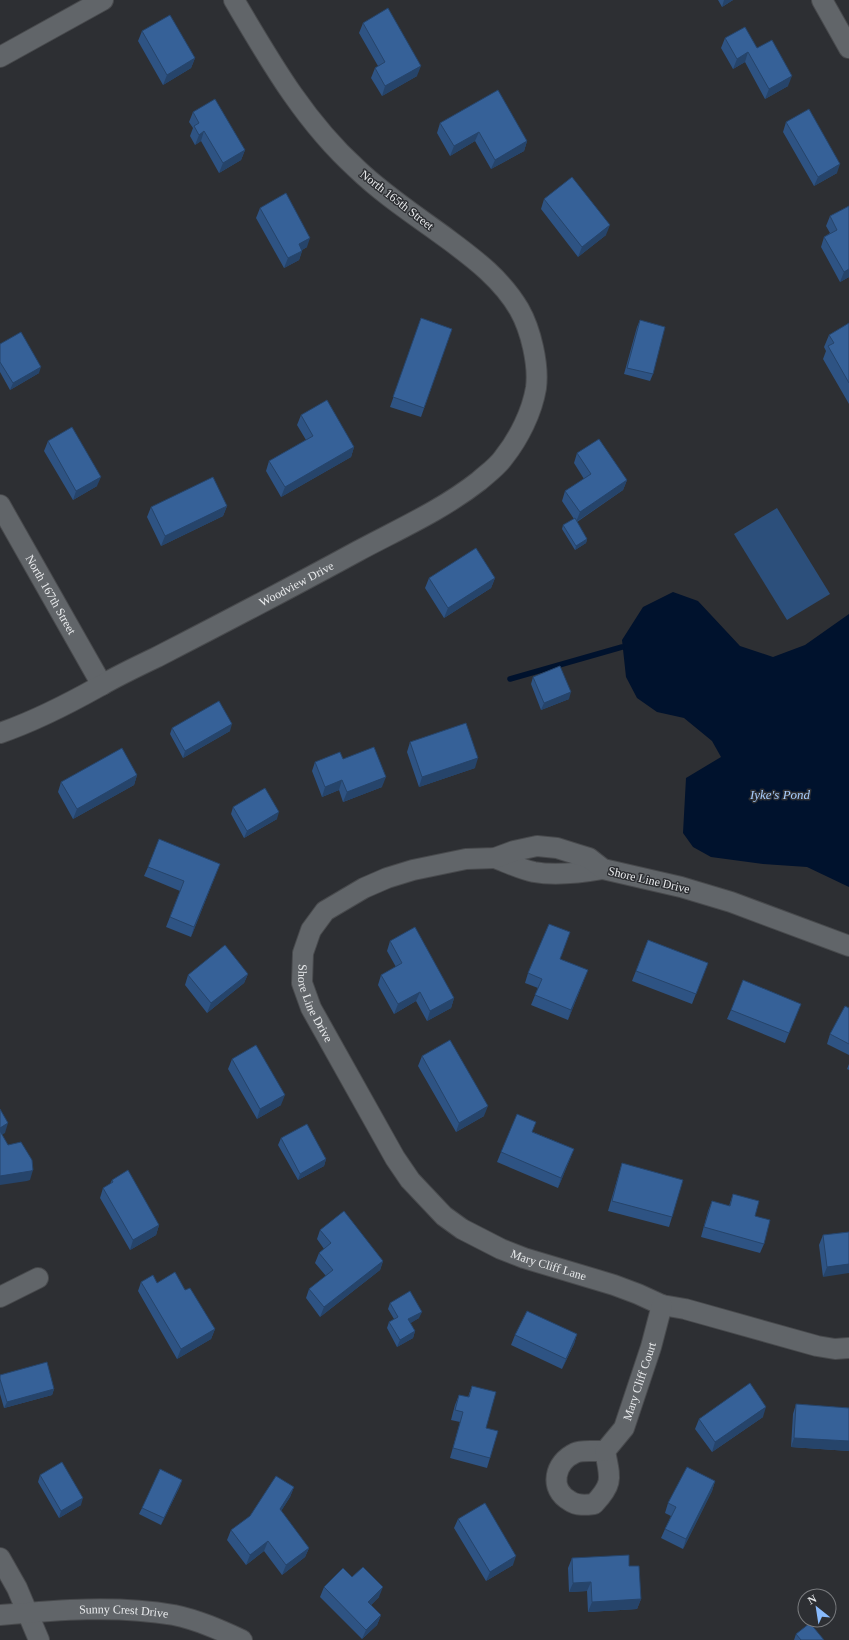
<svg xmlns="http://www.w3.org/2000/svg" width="849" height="1640" font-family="Georgia,serif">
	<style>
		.green { fill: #2c4f7b }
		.water { fill: #00122d }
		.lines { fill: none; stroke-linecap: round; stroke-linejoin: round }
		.stream { stroke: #00122d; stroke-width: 5.5 }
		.minor-casing { stroke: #484a4d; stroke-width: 22 }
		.minor { stroke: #616569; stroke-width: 20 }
		.wall { fill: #2e5383 }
		.shaded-wall { fill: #26446a }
		.building { fill: #366198; stroke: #26446a }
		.labels { text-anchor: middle; stroke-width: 3; stroke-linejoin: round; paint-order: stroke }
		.street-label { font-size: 12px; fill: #e8eaec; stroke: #2d2f33 }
		.water-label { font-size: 13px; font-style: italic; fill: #a8cdfd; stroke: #2d2f33 }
	</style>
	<rect width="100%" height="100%" fill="#2d2f33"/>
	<path class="green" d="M777,508L830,594L787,620L734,534Z"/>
	<path class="water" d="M673,592L698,601L740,646L773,657L805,645L849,614V887L807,867L763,864L711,857L693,847L683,833L686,778L721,757L712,741L684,718L657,712L637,698L626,677L622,640L643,607Z"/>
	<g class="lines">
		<path class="stream" d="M510,679L622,647"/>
		<defs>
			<g id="minor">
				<path d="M822,0L849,48"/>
				<path d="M0,57L103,0"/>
				<path id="s1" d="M0,505L102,685"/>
				<path id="s2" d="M0,733C35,721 68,704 100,686C119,675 138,666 157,657C225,622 292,587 358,551C399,529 442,510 479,481C488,473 498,466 504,457C519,438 532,412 536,388C539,365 531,330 519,309C502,280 476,260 449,240C418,217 385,196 357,169C304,121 270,61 234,0"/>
				<path d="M495,858C508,863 520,869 534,872C556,876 580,873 603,869"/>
				<path id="s3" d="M849,946L731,902L681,887L603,869L589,858L576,854L557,848L537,846L514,851L495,858L466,859L413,870L387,878L364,888L325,911L311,930L303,953L302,983L311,1008L395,1158L410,1180L444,1216L462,1229L501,1249L524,1258L614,1285L638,1294L662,1305L685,1309L817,1346L835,1349L849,1348"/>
				<path d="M0,1297L38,1278"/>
				<path d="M590,1451H605C610,1478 614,1483 594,1504C586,1505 577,1506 570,1501C548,1489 555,1462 575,1453C579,1451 586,1451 590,1451Z"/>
				<path id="s4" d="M605,1451L624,1428L651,1347L662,1305"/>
				<path d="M0,1558L17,1588L39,1640"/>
				<path id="s5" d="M0,1615C57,1610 116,1605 174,1615C198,1620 220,1630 242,1640"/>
			</g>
		</defs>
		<use href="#minor" class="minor-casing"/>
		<use href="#minor" class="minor"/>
	</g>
	<path class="wall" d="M718,0H733L722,7Z
		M363,23L417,76L382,96L371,78L375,68L378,66L359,33Z
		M142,31L195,58L191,68L163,85L138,41Z
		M725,38L757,48L788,86L765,99L745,62L733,69L721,48Z
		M193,112L245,150L241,160L219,173L201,141L195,145L190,136L193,128L189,122Z
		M786,122L837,173L814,186L783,132Z
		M440,123L527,141L524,151L491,169L475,141L450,156L437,133Z
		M544,199L606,235L578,257L541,209Z
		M849,206V277L840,282L821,247L824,237L830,233L826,226L830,216Z
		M260,208L307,247L302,250V251L299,260L284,268L256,218Z
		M421,318L452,329L421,417L390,407Z
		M640,320L653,374L650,381L624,374L637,327Z
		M849,323V404L823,359L826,351L824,347L829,335Z
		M0,344L39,373L10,390L0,372Z
		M301,415L354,447L351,457L281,497L266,471L269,461L306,440L297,425Z
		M48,441L97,486L73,500L44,451Z
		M577,453L627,480L623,490L577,522L587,539L586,543L575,550L562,529L563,525L574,519L562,501L565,491L584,479L574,463Z
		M227,506L223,516L161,546L147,517L151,507Z
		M429,578H495L491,588L444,618L425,588Z
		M533,677L569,699L541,710L531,684Z
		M172,728L230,731L183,758L170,734Z
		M410,742L475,768L419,787L407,752Z
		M343,759L382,787L343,802L339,790L322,797L312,771L315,762Z
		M137,775L134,785L73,819L58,792L61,782Z
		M233,807L277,819L244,838L231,814Z
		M220,864L191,937L166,927L180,891L144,876L148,867Z
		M570,932L560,959L584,980L568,1020L531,1005L538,988L525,983L528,973Z
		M648,940L708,963L692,1004L632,981Z
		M390,941L454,998L451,1008L427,1021L416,1001L394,1014L378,985L381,975L396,967L387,951Z
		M248,974L244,983L207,1013L185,985L188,975Z
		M801,1004L785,1043L727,1019L731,1010Z
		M849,1008V1055L827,1044L830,1034Z
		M422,1056L484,1116L456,1132L418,1066Z
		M232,1059L281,1105L257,1119L228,1069Z
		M849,1064V1070L847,1069Z
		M533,1132L574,1149L558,1188L497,1162L501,1152Z
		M281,1138L326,1159L324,1166L298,1180L278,1145Z
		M622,1163L672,1217L669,1227L608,1211L619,1173Z
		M112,1180L159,1225L156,1235L130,1250L100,1198L103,1188L110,1184Z
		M733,1194L764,1244L760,1253L701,1237L708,1211L712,1201L729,1206Z
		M320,1230L383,1261L380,1270L320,1317L306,1298L309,1289L326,1276L315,1263L319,1253L324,1249L317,1239Z
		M849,1232L823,1277L819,1245L823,1235Z
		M141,1282L157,1283L185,1290L215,1329L211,1339L177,1359L138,1291Z
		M390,1303L419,1318L410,1323L415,1331L413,1338L397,1347L387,1328L389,1322L394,1319L388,1309Z
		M577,1334L574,1344L562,1369L511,1345L515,1335Z
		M0,1375L54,1389L52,1395L4,1408L0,1394Z
		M472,1386L486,1428L490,1458L487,1468L450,1458L460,1422L451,1420L455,1405L459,1395L468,1397Z
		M796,1404L849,1408V1451L791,1447L793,1414Z
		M763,1417L712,1452L695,1429L699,1419Z
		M40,1475L81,1505L59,1518L38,1482Z
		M182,1480L180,1486L161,1525L139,1514L142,1508Z
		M715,1481L712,1491L683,1549L661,1538L665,1529L671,1516L665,1513L668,1503Z
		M294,1487L290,1497L281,1511L309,1548L305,1557L282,1575L264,1551L246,1565L227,1540L231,1530Z
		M458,1519L513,1565L486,1581L454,1528Z
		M572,1558L629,1566L641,1599L637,1609L588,1612L587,1591L569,1592L568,1568Z
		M352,1577L379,1597L371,1605L381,1615L377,1625L362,1639L320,1597L324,1587Z
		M796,1634L824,1640H794Z"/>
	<path class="shaded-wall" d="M724,0H733L722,7Z
		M748,52L745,62L733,69L737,59Z
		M195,58L191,68L163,85L167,75Z
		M421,66L417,76L382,96L385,86Z
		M792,76L788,86L765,99L769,89Z
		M204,131L201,141L195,145L199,135Z
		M479,132L475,141L450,156L454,146Z
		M527,141L524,151L491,169L495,160Z
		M245,150L241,160L219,173L223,163Z
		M840,164L837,173L814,186L818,177Z
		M610,225L606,235L578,257L582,247Z
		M310,238L307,247L295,254L299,244Z
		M302,251L299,260L284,268L288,258Z
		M849,269V277L840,282L844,272Z
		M41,367L39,373L10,390L13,383Z
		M354,447L351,457L281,497L285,487Z
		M101,477L97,486L73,500L76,491Z
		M627,480L623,490L576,522L580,512Z
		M227,506L223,516L161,546L165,536Z
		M587,539L586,543L575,550L576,546Z
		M495,578L491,588L444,618L448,608Z
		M571,692L569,699L541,710L544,703Z
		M232,724L230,731L183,758L185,751Z
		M478,758L475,768L419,787L422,777Z
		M137,775L134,785L73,819L77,809Z
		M386,777L382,787L343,802L347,792Z
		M342,780L339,790L322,797L325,787Z
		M279,812L277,819L244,838L247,831Z
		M220,864L216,874L191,937L194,927Z
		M588,970L568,1020L571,1010Z
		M248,974L244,983L207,1013L211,1003Z
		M420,992L416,1001L394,1014L398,1004Z
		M454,998L451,1008L427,1021L430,1011Z
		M285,1095L281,1105L257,1119L260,1109Z
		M488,1106L484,1116L456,1132L459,1123Z
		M8,1123L5,1133L0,1136V1128Z
		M574,1149L570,1159L558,1188L561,1178Z
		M326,1159L324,1166L298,1180L300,1174Z
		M33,1170L30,1180L27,1181L0,1185V1176Z
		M159,1225L156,1235L130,1250L133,1240Z
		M383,1261L380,1270L320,1317L324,1307Z
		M849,1264V1273L823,1277L827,1267Z
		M422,1312L419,1318L406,1326L408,1319Z
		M215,1329L211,1339L177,1359L181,1349Z
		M415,1331L413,1338L397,1347L400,1340Z
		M577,1334L574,1344L562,1369L566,1359Z
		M54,1389L52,1395L4,1408L7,1402Z
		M766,1407L763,1417L712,1452L715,1442Z
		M794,1438L849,1441V1451L791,1447Z
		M182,1480L180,1486L161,1525L164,1518Z
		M715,1481L712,1491L683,1549L686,1539Z
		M294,1487L290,1497L276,1519L280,1509Z
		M83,1498L81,1505L59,1518L61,1511Z
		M268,1541L264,1551L246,1565L250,1555Z
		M309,1548L305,1557L282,1575L286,1565Z
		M516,1556L513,1565L486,1581L490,1572Z
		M591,1582L587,1591L569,1592L573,1583Z
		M383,1587L379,1597L365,1611L368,1602Z
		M641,1599L637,1609L588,1612L592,1602Z
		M381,1615L377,1625L362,1639L366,1630Z"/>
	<path class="building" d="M388,8L421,66L385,86L375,68L385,62L363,23Z
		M170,15L195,58L167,75L142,31Z
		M745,27L757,48L772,40L792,76L769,89L748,52L737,59L725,38Z
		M498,90L527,141L495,160L479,132L454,146L440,123Z
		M215,99L245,150L223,163L204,131L199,135L194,126L199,123L193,112Z
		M809,109L840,164L818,177L786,122Z
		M572,177L610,225L582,247L544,199Z
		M286,193L310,238L299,244L302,251L288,258L260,208Z
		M849,206V269L844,272L824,237L837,230L830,216Z
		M421,318L452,329L424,408L393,397Z
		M640,320L665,327L653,374L627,368Z
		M849,323V383L828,346L834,343L829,335Z
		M21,332L41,367L13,383L0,362V344Z
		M327,400L354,447L285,487L269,461L313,436L301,415Z
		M72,427L101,477L76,491L48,441Z
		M599,439L627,480L580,512L565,491L591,474L577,453Z
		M213,477L227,506L165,536L151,507Z
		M575,518L587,539L576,546L563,525Z
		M476,548L495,578L448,608L429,578Z
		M560,666L571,692L544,703L533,677Z
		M219,701L232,724L185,751L172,728Z
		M466,723L478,758L422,777L410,742Z
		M374,747L386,777L347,792L342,780L325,787L315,762L340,752L343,759Z
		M122,748L137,775L77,809L61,782Z
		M265,788L279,812L247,831L233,807Z
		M159,839L220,864L194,927L170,917L184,881L148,867Z
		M549,924L570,932L560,959L588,970L571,1010L535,995L542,979L528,973Z
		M415,927L454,998L430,1011L420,992L398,1004L381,975L402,963L390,941Z
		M648,940L708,963L696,994L636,971Z
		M225,945L248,974L211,1003L188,975Z
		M743,980L801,1004L789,1033L731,1010Z
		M845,1006L849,1008V1044L830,1034Z
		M450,1040L488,1106L459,1123L422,1056Z
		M256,1045L285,1095L260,1109L232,1059Z
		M0,1109L8,1123L0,1128Z
		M517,1114L536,1122L532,1132L574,1149L561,1178L501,1152Z
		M307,1124L326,1159L300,1174L281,1138Z
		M0,1131L8,1145L21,1142L32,1160L33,1170L31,1171L0,1176Z
		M622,1163L683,1180L672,1217L612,1201Z
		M128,1170L159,1225L133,1240L103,1188L113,1182L112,1180Z
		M733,1194L759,1201L755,1216L770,1220L764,1244L704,1227L712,1201L730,1206Z
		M344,1211L383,1261L324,1307L309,1289L333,1270L319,1253L331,1243L320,1230Z
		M849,1232V1264L827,1267L823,1235Z
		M175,1272L185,1290L190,1288L215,1329L181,1349L141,1282L153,1275L157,1283Z
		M410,1291L422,1312L408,1319L415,1331L400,1340L389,1322L398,1317L390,1303Z
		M527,1311L577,1334L566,1359L515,1335Z
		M47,1362L54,1389L7,1402L0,1379V1375Z
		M750,1383L766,1407L715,1442L699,1419Z
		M472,1386L496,1392L486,1428L498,1431L490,1458L453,1448L463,1412L455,1410L459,1395L469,1397Z
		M796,1404L849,1408V1441L794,1438Z
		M62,1462L83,1498L61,1511L40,1475Z
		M687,1467L715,1481L686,1539L665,1529L676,1507L668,1503Z
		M160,1469L182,1480L164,1518L142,1508Z
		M276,1476L294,1487L280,1509L309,1548L286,1565L268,1541L250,1555L231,1530L250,1516Z
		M485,1503L516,1556L490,1572L458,1519Z
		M629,1555V1566H639L641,1599L592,1602L591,1582L573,1583L572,1558Z
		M363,1567L383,1587L368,1602L381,1615L366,1630L324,1587L343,1568L352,1577Z
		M810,1623L824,1640H801L796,1634Z"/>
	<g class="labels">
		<g class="street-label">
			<text transform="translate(397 200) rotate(38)" y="4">North 165th Street</text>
			<text dy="4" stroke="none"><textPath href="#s2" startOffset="332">Woodview Drive</textPath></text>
			<text dy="4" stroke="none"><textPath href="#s1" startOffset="103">North 167th Street</textPath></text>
			<text transform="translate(649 880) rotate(13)" y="4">Shore Line Drive</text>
			<text dy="4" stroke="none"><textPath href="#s3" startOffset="655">Shore Line Drive</textPath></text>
			<text dy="4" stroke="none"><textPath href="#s3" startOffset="1023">Mary Cliff Lane</textPath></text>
			<text dy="4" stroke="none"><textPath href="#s4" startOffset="79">Mary Cliff Court</textPath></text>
			<text dy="4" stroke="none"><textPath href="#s5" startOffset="124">Sunny Crest Drive</textPath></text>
		</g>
		<g class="water-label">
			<text x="780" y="799">Iyke's Pond</text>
		</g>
	</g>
	<g transform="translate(817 1608) rotate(330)"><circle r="19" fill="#2d2f33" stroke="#787a7d"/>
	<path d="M0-3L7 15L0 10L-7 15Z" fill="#88bafc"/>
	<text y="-6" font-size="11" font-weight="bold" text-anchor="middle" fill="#e8eaec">N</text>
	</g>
</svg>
